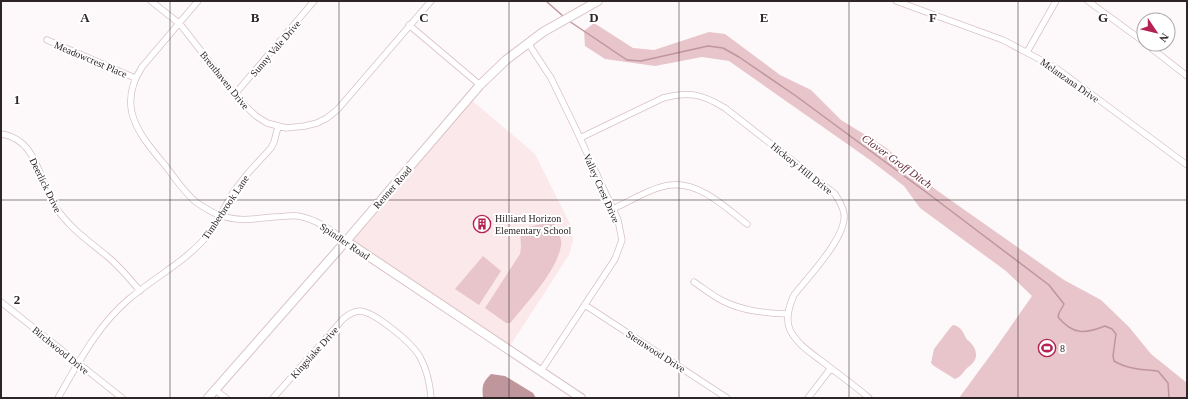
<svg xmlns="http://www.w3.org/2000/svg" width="1188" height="399" font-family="Georgia,serif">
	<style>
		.built { fill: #fbe8ea }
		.green { fill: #e7c5ca }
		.water { fill: #c0969d }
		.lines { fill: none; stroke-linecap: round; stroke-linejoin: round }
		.stream { stroke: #c0969d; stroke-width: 1.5 }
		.street-casing { stroke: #d8c2c5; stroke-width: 7 }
		.secondary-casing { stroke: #d8c2c5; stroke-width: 10 }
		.street { stroke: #fff; stroke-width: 5.5 }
		.secondary { stroke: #fff; stroke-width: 8 }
		.grid { fill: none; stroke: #2d2526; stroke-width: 1; stroke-opacity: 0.55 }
		.labels { text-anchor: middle; stroke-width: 4; stroke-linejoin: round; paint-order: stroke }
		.street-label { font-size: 10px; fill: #2d2526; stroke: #fff }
		.poi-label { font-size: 10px; fill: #2d2526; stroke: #fff; text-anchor: start }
		.water-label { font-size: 11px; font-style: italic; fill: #622a37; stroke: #fff }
		.grid-label { font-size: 13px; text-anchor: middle; font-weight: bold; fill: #2d2526; stroke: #fff; stroke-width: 4; stroke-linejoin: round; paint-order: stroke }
	</style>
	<rect width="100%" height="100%" fill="#fdf8f9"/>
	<path class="built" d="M469,98L535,154L571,226L573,233V240L569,255L508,349L346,241Z"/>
	<path class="green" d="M594,23L633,48L654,50L709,32L725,34L780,75L811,90L841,120L885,147L935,189L966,211L1064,280L1101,300L1129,327L1151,354L1187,383V398H959L995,349L1032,296L1006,271L920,208L904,186L870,160L729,61L702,57L655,66L605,59L585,46L584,31Z
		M551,222C556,224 556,227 558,231C560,236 562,241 561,246C556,272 528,301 512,321L510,323H506L485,308L520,254L521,247L520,229Z
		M483,256L501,271L479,305L455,289Z
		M953,325C962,327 962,331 966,338C967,340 968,340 970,342C979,352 978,361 967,368C963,372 961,377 955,379L934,366L931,363L934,349L950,328Z"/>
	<path class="water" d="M491,374L505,376L533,393L536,398H483C482,386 482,383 491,374Z"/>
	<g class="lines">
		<path class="stream" d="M546,1L563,16
			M569,21L627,60L641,61L708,46L723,48L739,57L796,96L930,195L1049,285L1064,304L1059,313L1058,317C1073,335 1085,334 1105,326L1112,329L1116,334L1113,356L1114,361C1127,369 1143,370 1158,371L1168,383L1169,398"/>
		<defs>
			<path id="street" d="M151,1L180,24L240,101L256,116L267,123L286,128L305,126L317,123L327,118L338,109L431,1
				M198,1L142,67C133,81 128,96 132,113C137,134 155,153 168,169C176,180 185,193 196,202C203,207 211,212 219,215C237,222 255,219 273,217C281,217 289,215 298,216C316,219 331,230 346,241
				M896,1L1003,40L1056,68L1187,165
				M1088,1L1144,42
				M409,25L480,85
				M47,40L135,78
				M528,43L551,78L573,123L618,220L622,240L615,259L541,371
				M1146,44L1187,76
				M1027,52L1056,1
				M235,94L314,1
				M1,134C38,139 39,182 55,206C69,228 89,241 108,257C120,267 130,279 140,291
				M580,138L663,98C689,91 702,94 725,108L835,194C839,200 843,206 844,214C847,237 808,277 794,295C789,306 785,318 790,330C797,344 811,353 823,362C838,374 854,385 869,398
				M613,209C630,201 652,187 671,185C700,182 725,207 747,224
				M694,282C703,288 713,296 723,301C743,311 765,313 787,314
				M1,302L122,398
				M585,305L727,398
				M215,390L226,398
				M58,398C78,363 98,325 129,299C156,276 189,260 211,231L234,191L249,172L271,148L274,142L278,127
				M273,398L343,319C348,315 353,311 360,311C375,312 412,343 420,357C427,370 430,383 431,398
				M808,398L831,368"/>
			<path id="secondary" d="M346,241L581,398
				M208,398L346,241L480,85L506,60L543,32L598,1"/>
		</defs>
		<use href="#street" class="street-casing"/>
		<use href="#secondary" class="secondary-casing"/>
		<use href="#street" class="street"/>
		<use href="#secondary" class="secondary"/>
	</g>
	<path class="grid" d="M170,1V398M339,1V398M509,1V398M679,1V398M849,1V398M1018,1V398M1,200H1187"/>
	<defs>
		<symbol id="building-ring" viewBox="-11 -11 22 22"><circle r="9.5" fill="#fff" stroke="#b32252" stroke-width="1.5"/><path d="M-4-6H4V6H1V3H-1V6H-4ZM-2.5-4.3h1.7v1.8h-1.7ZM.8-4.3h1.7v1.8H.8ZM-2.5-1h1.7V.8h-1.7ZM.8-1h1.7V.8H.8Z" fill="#b32252"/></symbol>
		<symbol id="stadium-ring" viewBox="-11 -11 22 22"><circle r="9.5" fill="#fff" stroke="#b32252" stroke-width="1.5"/><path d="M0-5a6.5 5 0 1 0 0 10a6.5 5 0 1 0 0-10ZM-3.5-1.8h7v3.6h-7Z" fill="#b32252"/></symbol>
	</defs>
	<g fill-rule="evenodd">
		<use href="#building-ring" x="472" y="214" width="20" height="20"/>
		<use href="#stadium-ring" x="1037" y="338" width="20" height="20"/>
	</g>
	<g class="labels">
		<g class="street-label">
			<text transform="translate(275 48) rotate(-49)" y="4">Sunny Vale Drive</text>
			<text transform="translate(91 59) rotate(23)" y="4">Meadowcrest Place</text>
			<text transform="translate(225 80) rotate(51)" y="4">Brenthaven Drive</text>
			<text transform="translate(1070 80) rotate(35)" y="4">Melanzana Drive</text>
			<text transform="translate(802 168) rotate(39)" y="4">Hickory Hill Drive</text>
			<text transform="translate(46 185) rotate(64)" y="4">Deerlick Drive</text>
			<text transform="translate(392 187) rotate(-49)" y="4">Renner Road</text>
			<text transform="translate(602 188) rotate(66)" y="4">Valley Crest Drive</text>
			<text transform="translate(225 207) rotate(-56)" y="4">Timberbrook Lane</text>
			<text transform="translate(345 241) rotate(34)" y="4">Spindler Road</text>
			<text transform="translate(61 350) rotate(39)" y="4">Birchwood Drive</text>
			<text transform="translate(656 351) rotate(33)" y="4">Stemwood Drive</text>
			<text transform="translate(314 352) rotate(-48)" y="4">Kingslake Drive</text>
		</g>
		<g class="poi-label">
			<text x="495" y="222">Hilliard Horizon<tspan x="495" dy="12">Elementary School</tspan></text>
			<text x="1060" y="352">8</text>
		</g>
		<g class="water-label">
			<text transform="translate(897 161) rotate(36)" y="4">Clover Groff Ditch</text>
		</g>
	</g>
	<g class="grid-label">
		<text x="85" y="22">A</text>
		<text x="255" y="22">B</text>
		<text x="424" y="22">C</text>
		<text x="594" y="22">D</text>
		<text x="764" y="22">E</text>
		<text x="933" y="22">F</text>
		<text x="1103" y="22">G</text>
		<text x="17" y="104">1</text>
		<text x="17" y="304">2</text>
	</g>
	<rect width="1188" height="399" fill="none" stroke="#2d2526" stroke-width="4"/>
	<g transform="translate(1156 32) rotate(125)"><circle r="19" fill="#ffffff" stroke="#aba8a8"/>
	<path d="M0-3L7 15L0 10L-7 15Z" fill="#b32252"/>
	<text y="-6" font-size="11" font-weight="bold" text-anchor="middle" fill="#2d2526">N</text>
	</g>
</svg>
